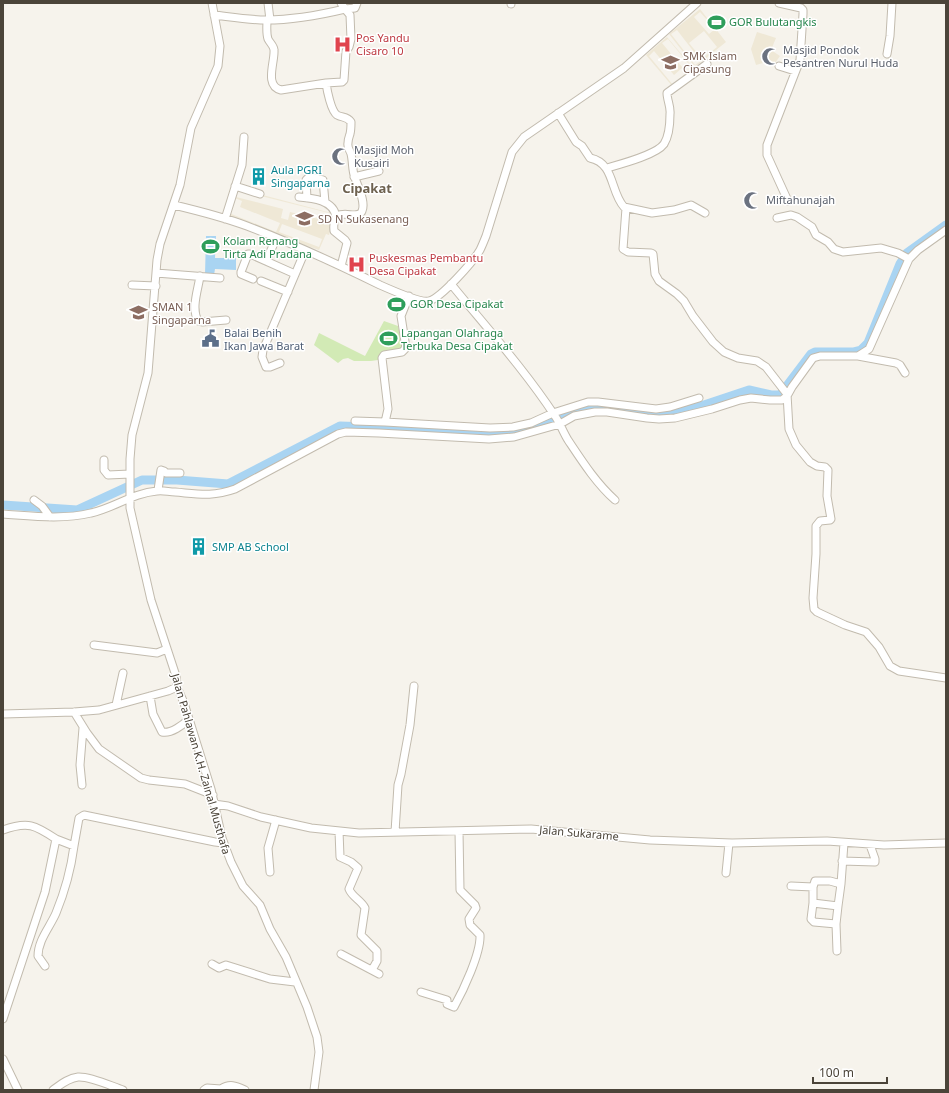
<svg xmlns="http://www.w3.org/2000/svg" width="949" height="1093" font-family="'Noto Sans',sans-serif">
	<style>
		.education { fill: #efe8d6; fill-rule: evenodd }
		.green { fill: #d2eab5 }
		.water { fill: #a9d4f2 }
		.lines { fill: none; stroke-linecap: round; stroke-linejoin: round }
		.river { stroke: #a9d4f2; stroke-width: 9 }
		.minor-casing { stroke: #c2bbae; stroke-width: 9 }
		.minor { stroke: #fff; stroke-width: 7 }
		.labels { text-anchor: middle; stroke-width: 3; stroke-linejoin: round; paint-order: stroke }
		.leisure-label { font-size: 11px; fill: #27864d; stroke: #fff; text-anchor: start }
		.health-label { font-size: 11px; fill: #be3a42; stroke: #fff; text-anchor: start }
		.worship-label { font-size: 11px; fill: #5b616d; stroke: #fff; text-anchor: start }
		.education-label { font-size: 11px; fill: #785e54; stroke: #fff; text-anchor: start }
		.culture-label { font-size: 11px; fill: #0d838f; stroke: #fff; text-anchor: start }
		.service-label { font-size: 11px; fill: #4e5e75; stroke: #fff; text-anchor: start }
		.street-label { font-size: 11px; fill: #4b4439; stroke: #fff }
		.quarter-label { font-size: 13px; font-weight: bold; fill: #6e6250; stroke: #fff }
	</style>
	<rect width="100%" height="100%" fill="#f6f3ec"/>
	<path class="education" d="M700,9L726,42L695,67L669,34ZM700,12L715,29L709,34L694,17ZM677,30L701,61L695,65L671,34ZM704,31L717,47L702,59L689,43Z
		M757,32L776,38L771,50L780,56L773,66L763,63L756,65L751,49Z
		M667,37L694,69L673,87L646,55ZM668,39L692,68L687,73L662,43ZM654,51L674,75L682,68L686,73L673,85L649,56Z
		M236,188L335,214L329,235L326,234L319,250L278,236L226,214ZM237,190L333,214L331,222L290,212L288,220L281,218L283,209L236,197ZM235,198L242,201L240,207L280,223L276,232L229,213ZM282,224L322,239L319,247L279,232Z"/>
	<path class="green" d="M384,321L398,326L404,351L384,356L378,360L371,361H354L348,358L343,359L338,363L314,345L319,333L365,356Z"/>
	<path class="water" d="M206,236H216L215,258H236V270L215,269L214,275H205Z"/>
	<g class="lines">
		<path class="river" d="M3,505L77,510L142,480H177L228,484L340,426L516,432L590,406H602L657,415L667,414L704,405L749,390L771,395H780L811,354L815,352H853L861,350L868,343L900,264L907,253L946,225"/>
		<defs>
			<path id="minor" d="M212,3L220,46L218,66L191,128L180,185L160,244L157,260L148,373L132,435L130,459V508L151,600L176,676L177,687L184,703L211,789L222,838L231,862L243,886L260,905L270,929L286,957L307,1007L317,1037L319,1052L314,1090
				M268,3L270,20
				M511,3V4
				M779,3L801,8L803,10V14L800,60L767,145V155L788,201
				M345,9L355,8L357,3
				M214,15C231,17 249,20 266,20C292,20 320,15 345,9L341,3
				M267,20C267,26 266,33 268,39C270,43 274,46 274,50C275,62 264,86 281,90L326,83L342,82L344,80L346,51L349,47L351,39L350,15L345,9
				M887,54L890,36L892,3
				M779,66L795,71
				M326,83C327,90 331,111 337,115C342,118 347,116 351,122C351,125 351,130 350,134C349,137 348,139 348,143C347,148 350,150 351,154C353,162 352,171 355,178C358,187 366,202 362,211C358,223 331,201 334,231L345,240L347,243L341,266
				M558,113L576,142L582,146L590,158C615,163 610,192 624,207L652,213L674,210L691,205L705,213
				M607,168C621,164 656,155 664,144C669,136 670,124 670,114C671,107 667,100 667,93L707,64
				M354,177L379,171
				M235,186L260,194
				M299,197C312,198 334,200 336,217
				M307,198L306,180L308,178L311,177L323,180L325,202
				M174,205C199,211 223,217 247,226C292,243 337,264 380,285C389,289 421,303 429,301C441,298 473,262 480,250C482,246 484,241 486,236L512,152L524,137L624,68L697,3
				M626,208L623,249L628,252L651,253L653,254L655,274L659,281L677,294L684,301L693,316L713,342L724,352L738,358L757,361L766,367L787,394L789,429L796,445L810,462L817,466L825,467L828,470L827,496L831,519L830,520L820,521L816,526V554L813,598L814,609L817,612L845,625L866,632L879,647L890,666L899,671L946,678
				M777,218L791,215L797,217L812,227L816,235L828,242L834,249L843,252L881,248L898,253L909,259
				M225,219L242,165L244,137
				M266,261L276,239
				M156,273L220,278
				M200,276C198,290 191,308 198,321L202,322L226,320
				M253,279L241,274V272L248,254H250L295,274
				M261,281L288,292
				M451,284C486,327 524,369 555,416C560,423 563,432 568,440C582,461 596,483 615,500
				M132,285L156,286
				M858,356L896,363L900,365L905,373
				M280,363L270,367H266L262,357L263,350L305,251
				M355,421L385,422L490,428L513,427L531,423L553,413L588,402H598L656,409L670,407L699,398
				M385,422L388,409L382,358L384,355L402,352L406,348L401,316L409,296
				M104,460V470L108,475L130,474
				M158,490L161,470L164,471L166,473H180
				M34,500L42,506L50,517
				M3,514C32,516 62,520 91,513C114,508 133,493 157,491C163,490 169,492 175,492C199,494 212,497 235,489L338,434L346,432L379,433L489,439L514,437L560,424L574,416L595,412H607L647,418L659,419L675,418L712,409L740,400L751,398L770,400H782L787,396L792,387L813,358L820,356H858L869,349L909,259L918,250L946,230
				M94,645L157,653L167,649
				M150,696L153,714L162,732C171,734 183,725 189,719
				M116,705L123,673
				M74,712L87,733L99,749L141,778L149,780L185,784L213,795
				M3,714L74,712L99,710L168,691L177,687
				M82,785L80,765L83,728
				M214,804L228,806L261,817L311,828L359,833L531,829L650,840L732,843L827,841L884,845L946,843
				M3,830C28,821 35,825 56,839
				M339,831L340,857L351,862L358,868L349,889C352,897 361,900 365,908L361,935L377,951V961L372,970
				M395,832L398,785L401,774L410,725L414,686
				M842,861L875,862V859L870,845
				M270,872L268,848L276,820
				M726,873L729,843
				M841,884L830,881H815L813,887V903L838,906L841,884L844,843
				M791,886L813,887
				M813,903L811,919L814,922L836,924
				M837,951L836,924L838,906
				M341,954L379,974
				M212,964L219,968L226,965L270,979L295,982
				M45,966L38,956C38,940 50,927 56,913C65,891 71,869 74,846
				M421,992L447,1000V1004L454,1007C463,991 481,953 480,935L470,925L469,919L476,908L475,905L460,890L459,831
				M3,1019L45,892L56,839L74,846L79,818L84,815L215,842L223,843
				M3,1059L18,1090
				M53,1090C60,1085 68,1078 78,1077C90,1076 111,1086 123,1090
				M204,1090L207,1088L221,1089C230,1083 236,1086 245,1090"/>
		</defs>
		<use href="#minor" class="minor-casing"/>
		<use href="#minor" class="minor"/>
	</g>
	<defs>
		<symbol id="stadium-bare" viewBox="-9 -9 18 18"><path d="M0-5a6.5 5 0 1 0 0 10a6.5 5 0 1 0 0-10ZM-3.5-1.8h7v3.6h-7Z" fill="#2e9e5b" stroke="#fff" stroke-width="2.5" paint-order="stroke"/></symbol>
		<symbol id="hospital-bare" viewBox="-9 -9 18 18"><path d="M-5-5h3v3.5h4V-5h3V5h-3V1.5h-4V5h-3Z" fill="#e0444e" stroke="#fff" stroke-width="2.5" paint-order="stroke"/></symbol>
		<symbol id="mosque-bare" viewBox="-9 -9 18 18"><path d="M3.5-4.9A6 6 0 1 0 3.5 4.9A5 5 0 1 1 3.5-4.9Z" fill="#6b7280" stroke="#fff" stroke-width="2.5" paint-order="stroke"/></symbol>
		<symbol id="school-bare" viewBox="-9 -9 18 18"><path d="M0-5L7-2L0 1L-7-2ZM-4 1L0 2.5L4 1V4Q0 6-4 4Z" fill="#8d6e63" stroke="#fff" stroke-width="2.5" paint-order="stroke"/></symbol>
		<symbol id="building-bare" viewBox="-9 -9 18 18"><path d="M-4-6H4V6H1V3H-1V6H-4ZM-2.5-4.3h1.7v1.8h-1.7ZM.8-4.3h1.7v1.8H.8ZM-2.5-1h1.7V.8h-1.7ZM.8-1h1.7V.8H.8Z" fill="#0f9aa8" stroke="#fff" stroke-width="2.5" paint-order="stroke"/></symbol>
		<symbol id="civic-bare" viewBox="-9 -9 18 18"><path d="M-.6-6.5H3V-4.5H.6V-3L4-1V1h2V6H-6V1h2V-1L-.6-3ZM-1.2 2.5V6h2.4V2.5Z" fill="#5c6f8a" stroke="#fff" stroke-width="2.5" paint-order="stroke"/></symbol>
	</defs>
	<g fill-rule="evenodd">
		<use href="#stadium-bare" x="704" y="10" width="25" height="25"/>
		<use href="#hospital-bare" x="330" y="32" width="25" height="25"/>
		<use href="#mosque-bare" x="758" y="44" width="25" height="25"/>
		<use href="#school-bare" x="658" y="50" width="25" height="25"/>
		<use href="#mosque-bare" x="328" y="144" width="25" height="25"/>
		<use href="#building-bare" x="246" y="164" width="25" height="25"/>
		<use href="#mosque-bare" x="740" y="188" width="25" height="25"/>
		<use href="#school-bare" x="292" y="206" width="25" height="25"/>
		<use href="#stadium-bare" x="198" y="234" width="25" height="25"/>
		<use href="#hospital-bare" x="344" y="252" width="25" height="25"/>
		<use href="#stadium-bare" x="384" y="292" width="25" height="25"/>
		<use href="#school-bare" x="126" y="300" width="25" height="25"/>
		<use href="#civic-bare" x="198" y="326" width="25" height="25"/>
		<use href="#stadium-bare" x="376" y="326" width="25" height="25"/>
		<use href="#building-bare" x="186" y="534" width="25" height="25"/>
	</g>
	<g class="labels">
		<g class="leisure-label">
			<text x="729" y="26">GOR Bulutangkis</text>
			<text x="223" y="245">Kolam Renang<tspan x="223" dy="13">Tirta Adi Pradana</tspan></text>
			<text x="410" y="308">GOR Desa Cipakat</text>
			<text x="401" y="337">Lapangan Olahraga<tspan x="401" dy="13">Terbuka Desa Cipakat</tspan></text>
		</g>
		<g class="health-label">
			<text x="356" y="42">Pos Yandu<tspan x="356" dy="13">Cisaro 10</tspan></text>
			<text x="369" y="262">Puskesmas Pembantu<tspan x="369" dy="13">Desa Cipakat</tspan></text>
		</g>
		<g class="worship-label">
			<text x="783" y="54">Masjid Pondok<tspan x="783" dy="13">Pesantren Nurul Huda</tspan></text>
			<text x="354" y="154">Masjid Moh<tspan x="354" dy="13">Kusairi</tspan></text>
			<text x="766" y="204">Miftahunajah</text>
		</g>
		<g class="education-label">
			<text x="683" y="60">SMK Islam<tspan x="683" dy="13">Cipasung</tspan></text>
			<text x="318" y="223">SD N Sukasenang</text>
			<text x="152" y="311">SMAN 1<tspan x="152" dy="13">Singaparna</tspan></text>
		</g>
		<g class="culture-label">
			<text x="271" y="174">Aula PGRI<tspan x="271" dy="13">Singaparna</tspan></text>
			<text x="212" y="551">SMP AB School</text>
		</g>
		<g class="service-label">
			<text x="224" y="337">Balai Benih<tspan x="224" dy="13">Ikan Jawa Barat</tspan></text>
		</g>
		<g class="street-label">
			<text transform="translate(201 764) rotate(74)" y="4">Jalan Pahlawan K.H. Zainal Musthafa</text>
			<text transform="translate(579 833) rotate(5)" y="4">Jalan Sukarame</text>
		</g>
		<g class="quarter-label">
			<text x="367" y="193">Cipakat</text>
		</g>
	</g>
	<rect width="949" height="1093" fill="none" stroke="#4b4439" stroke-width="8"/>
	<path d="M813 1077v6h74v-6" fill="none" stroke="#4b4439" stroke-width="2"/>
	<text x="819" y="1077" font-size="12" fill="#4b4439" stroke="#ffffff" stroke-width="3" paint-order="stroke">100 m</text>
</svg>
